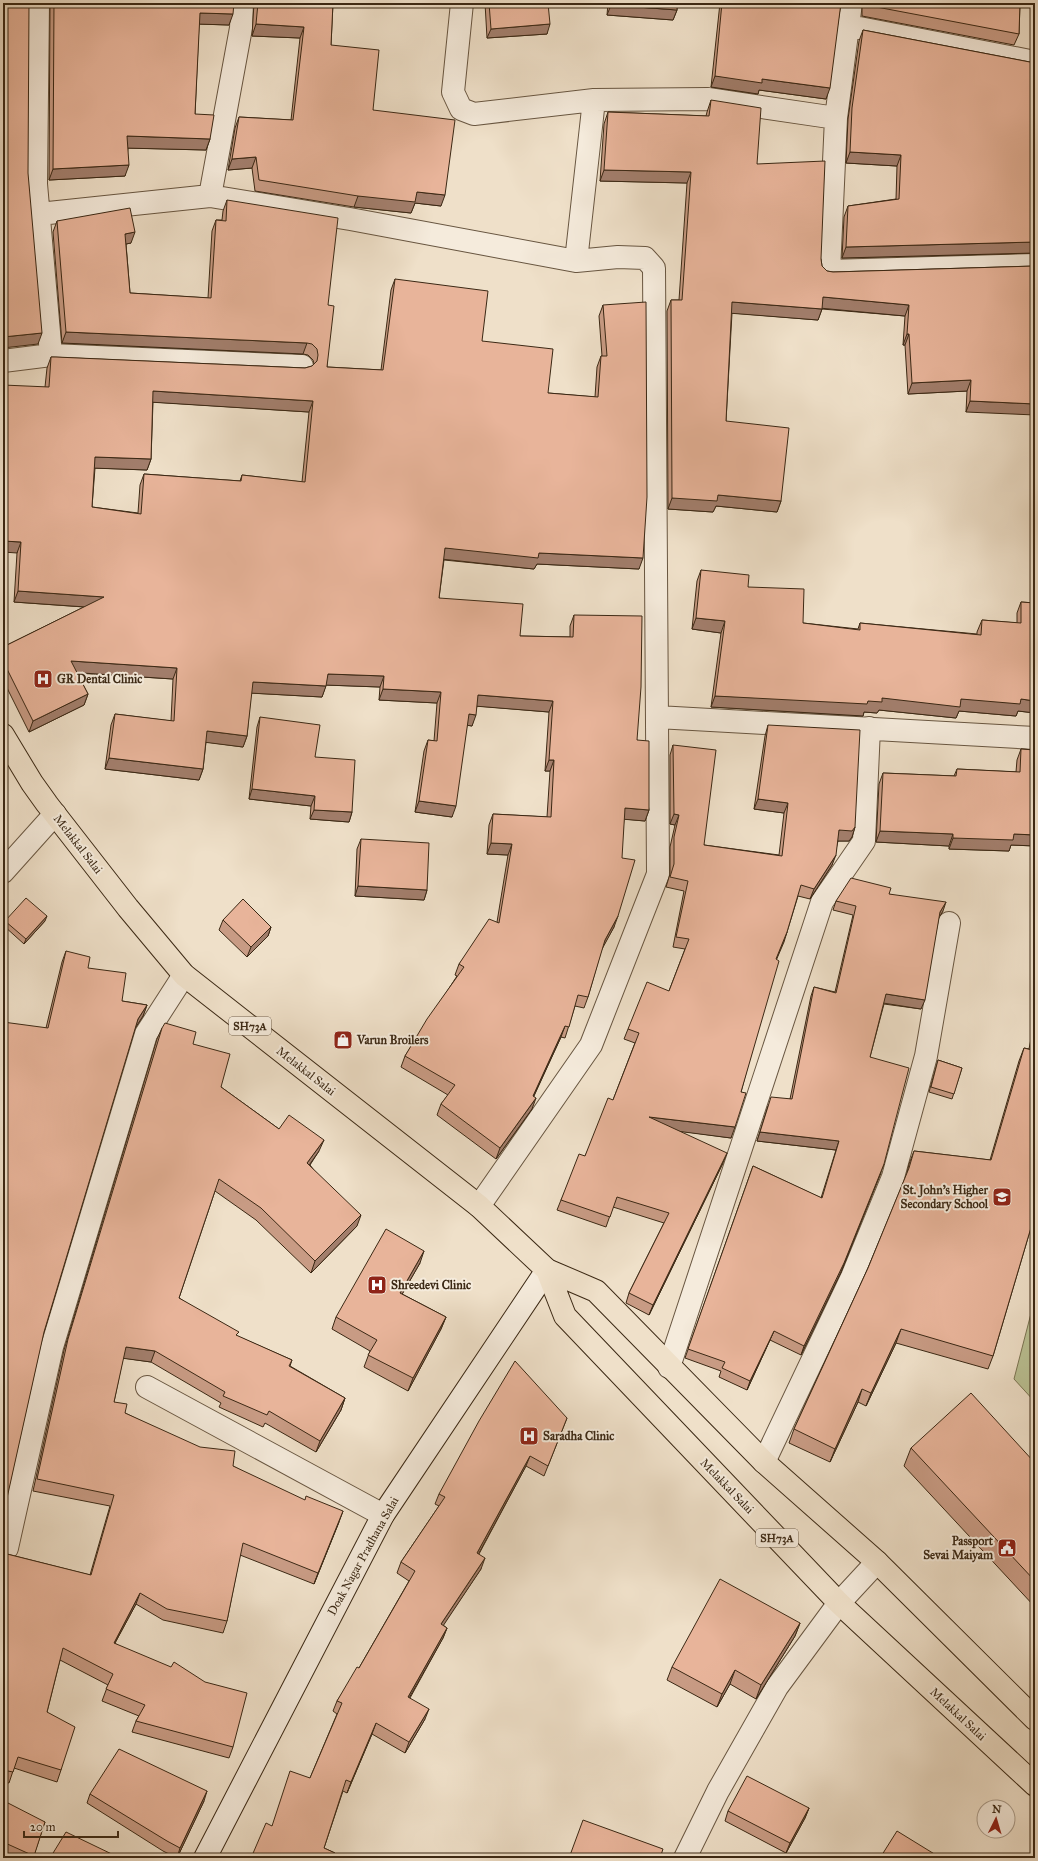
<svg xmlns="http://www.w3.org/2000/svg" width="1038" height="1861" font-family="'IM FELL Great Primer',serif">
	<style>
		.green { fill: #bbc295; stroke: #7b7554 }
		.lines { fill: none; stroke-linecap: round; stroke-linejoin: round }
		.street-casing { stroke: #685641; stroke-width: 24 }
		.secondary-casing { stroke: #3b2814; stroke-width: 24 }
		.primary-casing { stroke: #3b2814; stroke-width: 24 }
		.street { stroke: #f5ebdc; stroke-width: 22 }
		.secondary { stroke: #f5ebdc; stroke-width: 22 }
		.primary { stroke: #efe0c9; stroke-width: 22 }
		.wall { fill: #c89b84; stroke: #3b2814; fill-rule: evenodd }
		.shaded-wall { fill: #a27e6c; stroke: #3b2814 }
		.building { fill: #e8b49a; stroke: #3b2814; fill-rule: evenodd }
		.labels { text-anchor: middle; stroke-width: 4; stroke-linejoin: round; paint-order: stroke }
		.shield { fill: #f5ebdc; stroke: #736250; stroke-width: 1 }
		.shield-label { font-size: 11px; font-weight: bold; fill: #3b2814 }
		.poi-label { font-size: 12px; font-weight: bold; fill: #3b2814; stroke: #f5ebdc; text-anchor: start }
		.street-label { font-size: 12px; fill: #3b2814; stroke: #f5ebdc }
	</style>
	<rect width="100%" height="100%" fill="#efe0c9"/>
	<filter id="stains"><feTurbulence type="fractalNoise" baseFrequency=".005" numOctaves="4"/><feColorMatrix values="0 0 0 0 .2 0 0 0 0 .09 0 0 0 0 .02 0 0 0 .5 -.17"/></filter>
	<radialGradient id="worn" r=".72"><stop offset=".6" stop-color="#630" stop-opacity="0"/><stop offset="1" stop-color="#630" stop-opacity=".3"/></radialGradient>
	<path class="green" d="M1035,1298V1402L1014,1379Z"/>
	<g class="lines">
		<defs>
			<path id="street" d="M38,3L36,184L51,355
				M462,3L453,92L461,109L474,114L594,100
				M851,3L836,118L829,271L1035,265
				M849,26L1035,62
				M210,196L241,28L242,3
				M39,214L210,196L350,219L576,261
				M3,361L51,355L302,366
				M657,717L1035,738
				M3,872L55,814
				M479,1206L591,1045L658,874L654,268L645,258L618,257L576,261L594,100L708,99L836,118
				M669,1367L822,902L864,841L869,728
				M147,1387L383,1515
				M764,1462L852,1277L893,1177L926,1056L949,923
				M7,1548L52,1347L138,1061L146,1034L184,975
				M685,1858L718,1791L777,1687L839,1603L877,1562"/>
			<path id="secondary" d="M205,1858L383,1515L547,1270"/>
			<path id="primary" d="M3,735L32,783L47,804L128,908L184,975L479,1206L547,1270L596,1291L764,1462L877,1562L1035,1719
				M547,1270L565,1316L839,1603L1035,1785"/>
		</defs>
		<use href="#street" class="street-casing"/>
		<use href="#secondary" class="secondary-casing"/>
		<use href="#primary" class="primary-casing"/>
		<use href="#street" class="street"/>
		<use href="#secondary" class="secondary"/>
		<use href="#primary" class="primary"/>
	</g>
	<path class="wall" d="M50,3H234L229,25L199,24L195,114L210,139L206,150L128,148L125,176L49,180Z
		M254,3H333L331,45L373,110L441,206L415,203L411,213L354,207L255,191L252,168L228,170L235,128L239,117L291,120L300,38L252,36Z
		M485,3H548L547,34L487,38Z
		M608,3H677V10L673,20L607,15Z
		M720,3H841L826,99L759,90L758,94L711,87Z
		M862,3H1020L1019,34L1014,45L862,16Z
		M863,30L1035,63V253L842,258L844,217L848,206L896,199L897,166L846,163L848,119L859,41Z
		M711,100L757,164L821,259L822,266L827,271L833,272L1035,266L966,412L967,391L908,394L905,345H903L905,316L822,309L818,320L732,313L726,421L781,501L777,512L716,506L713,512L668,509L667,311L671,300H679L687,183L600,181L604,124L608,112L706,116L707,112Z
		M227,200L328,305L327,367L381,370L391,290L395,279L482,341L548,393L595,397L597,367L601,356H602L599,316L603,305L639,569L537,564L534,569L444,560L439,598L520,636L570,637V626L574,615L637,740L649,810L645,821L624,819L614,927L602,948L588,997L584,1008L575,1006L565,1038L561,1037L534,1096L532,1109L496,1159L437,1115L441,1104L448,1095L401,1067L405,1056L457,976L455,975L459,964L497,922L508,855L487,854L489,825L493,814L547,817L550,771H545L549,712L477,706L472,726L467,725L452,817L415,812L424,751L428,740L434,741L437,703L379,700L380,687L326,685L322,697L251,693L247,736L243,747L206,742L203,769L199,780L105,769L111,725L115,714L171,721L173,679L77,673L88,694L84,705L29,732L3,680V647L84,607L14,602L17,553L45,387L47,368L51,357L305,368L312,366L314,364L313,360L308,355L303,354L62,343L53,232L57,221L131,243L126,244L130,293L208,298L212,231L216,220H222L223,211ZM153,402L309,412L302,482L242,475L240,481L144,474L140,485L138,513L92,507L95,468L147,470L151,459Z
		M701,570L748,587L803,623L858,629L860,623L977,634V632L982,620L1017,623V613L1021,602L1035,603V713L1018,711L1016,716L959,711L956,718L879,710L877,713L864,712L863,716L711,707L721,633L692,629L697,581Z
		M260,717L315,757L352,812L349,822L310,819L311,806L249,799L257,727Z
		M768,725L855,827L852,837L849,841H838L832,865L810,899L798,896L787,932L776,960L741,1092L731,1138L680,1131L723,1163L649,1315L626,1303L629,1293L664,1223L613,1207L606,1227L557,1210L561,1200L585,1156L613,1100L635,1043L624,1039L628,1029L669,991L685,949L673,947L684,891L666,887L670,874V847L675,825L670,824V755L673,745L704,845L779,855L784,813L754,809L765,736Z
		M1021,749L1035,750V846L1011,845L1009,851L949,849V846L876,842L879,784L883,773L954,776L957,769L1016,772L1017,760Z
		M361,839L427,890L424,900L355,896L357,849Z
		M889,894L943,911L939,917L921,1009L884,1004L870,1057L881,1173L841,1272L801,1355L770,1340L747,1390L719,1377L721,1371L685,1358L753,1166L821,1198L836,1150L757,1141L768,1106L790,1099L811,996L814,987L835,992L853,915L833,910L836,901Z
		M223,920L271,927L268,936L247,957L219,930Z
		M5,921H45L24,944L4,926Z
		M66,951L88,968L122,1001L147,1005L143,1016L135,1028L44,1332L46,1028L62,962Z
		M1035,1018V1214L993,1356L988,1369L896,1343L866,1406L858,1402L830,1462L789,1443L794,1429L868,1268L906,1177L909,1164L914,1151L990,1160L1019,1061L1024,1048L1029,1049Z
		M162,1028L193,1044L221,1087L279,1129L319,1151L310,1165L357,1226L311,1273L256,1220L215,1191L179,1298L237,1336L292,1360L290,1366L345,1398L341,1410L316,1452L265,1423L263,1427L219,1407L221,1403L151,1362L123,1358L114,1402L125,1413L233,1466L339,1522L314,1584L240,1555L227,1621L223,1633L163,1620L136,1604L115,1643L233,1747L229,1758L132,1732L136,1721L139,1716L102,1701L108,1685L60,1660L47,1712L61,1770L57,1782L14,1768L9,1783L3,1782V1553L90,1575L110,1506L33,1491L64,1350L157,1039Z
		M938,1060L962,1068L952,1099L929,1092Z
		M420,1263L402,1294L446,1317L441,1329L408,1391L364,1367L370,1351L332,1329L336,1317Z
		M567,1418L544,1476L526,1466L479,1554L481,1569L443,1625L447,1628L443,1638L410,1698L425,1719L405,1753L372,1734L347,1793L343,1791L324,1848L335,1853L333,1858H251L272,1826L310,1778L337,1714L333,1711L337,1701L359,1668L409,1581L397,1573L401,1562L439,1506L435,1504L439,1494Z
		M911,1448L1035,1463V1607L904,1466Z
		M800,1623L795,1636L756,1699L730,1684L717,1707L667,1680L672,1667Z
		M90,1794L204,1801L177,1858L163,1851L87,1803Z
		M809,1808L805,1818L786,1853L725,1821L728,1811Z
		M3,1813L45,1822L33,1858H13L3,1853Z"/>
	<path class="shaded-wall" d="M611,5L677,10L673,20L607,15Z
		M200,13L233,14L229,25L196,24Z
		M256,24L304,27L300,38L252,36Z
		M550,24L547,34L487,38L491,29Z
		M715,76L762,79L830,88L826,99L759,90L758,94L711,87Z
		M127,136L210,139L206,150L123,148Z
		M850,152L901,155L897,166L846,163Z
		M256,157L252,168L228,170L232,159Z
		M129,165L125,176L49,180L53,169Z
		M604,170L691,172L687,183L600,181Z
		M417,192L445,195L441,206L415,203L411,213L354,207L358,196Z
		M135,232L131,243L121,245L125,234Z
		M1035,242V253L842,258L846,247Z
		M823,297L909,305L905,316L819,308Z
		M732,302L822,309L818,320L728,313Z
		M66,332L307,343L303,354L62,343Z
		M42,333L38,344L3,348V337Z
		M907,334H909L905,345H903Z
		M971,380L967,391L908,394L912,383Z
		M153,391L313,401L309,412L149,402Z
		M970,401L1035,404V415L966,412Z
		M95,457L151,459L147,470L91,468Z
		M718,495L781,501L777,512L716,506L713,512L668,509L672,498Z
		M3,541L21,542L17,553L3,552Z
		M445,548L539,553L643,558L639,569L537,564L534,569L441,559Z
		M18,591L104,597L100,608L14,602Z
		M696,618L725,621L721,633L692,629Z
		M71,661L177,668L173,679L67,672Z
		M328,674L384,676L380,687L324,685Z
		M253,682L326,686L322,697L249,693Z
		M383,689L441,692L437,703L379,700Z
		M88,694L84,705L29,732L33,721Z
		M478,695L553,701L549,712L474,706Z
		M715,696L868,701L882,698L961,699H1021L1035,701V713L1018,711L1016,716L959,711L956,718L879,710L877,713L864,712L863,716L711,707Z
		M469,714L476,715L472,726L465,725Z
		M207,731L247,736L243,747L203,742Z
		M109,758L203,769L199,780L105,769Z
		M549,760H554L550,771H545Z
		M252,789L315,796L311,806L249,799Z
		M758,799L788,803L784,813L754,809Z
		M419,801L456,806L452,817L415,812Z
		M625,808L649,810L645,821L621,819Z
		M314,810L352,812L349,822L310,819Z
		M674,814L679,815L675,825L670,824Z
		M855,827L852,837L849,841H835L839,830Z
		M880,831L953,834L949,846L876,842Z
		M1014,834L1035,835V846L1011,845L1009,851L949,849L953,838Z
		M491,843L512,844L508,855L487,854Z
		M836,855L832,865L810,899L814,889Z
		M358,886L427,890L424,900L355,896Z
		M946,902L943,911L937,921L940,912Z
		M47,916L45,921L24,944L26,939Z
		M618,916L614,927L601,951L605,940Z
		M271,927L268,936L247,957L251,947Z
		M787,932L784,942L772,970L776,959Z
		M886,994L925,1000L921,1009L883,1003Z
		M147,1005L143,1016L134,1030L138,1019Z
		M565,1026L561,1037L529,1106L533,1096Z
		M536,1098L532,1109L496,1159L500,1148Z
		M649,1117L735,1127L731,1138L645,1127Z
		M760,1132L839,1141L836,1150L757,1141Z
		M324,1140L319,1151L303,1174L307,1163Z
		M727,1153L723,1163L649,1315L653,1305Z
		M884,1164L841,1272L801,1355L804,1346Z
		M361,1215L357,1226L311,1273L315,1261Z
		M424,1251L420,1263L396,1305L400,1293Z
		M446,1317L441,1329L408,1391L413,1378Z
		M901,1329L896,1343L866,1406L871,1393Z
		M774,1331L770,1340L747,1390L750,1381Z
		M126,1347L155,1351L151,1362L121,1358Z
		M862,1389L858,1402L830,1462L835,1449Z
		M345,1398L341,1410L316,1452L320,1441Z
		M530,1456L526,1466L473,1564L477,1553Z
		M343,1511L339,1522L314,1584L318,1573Z
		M485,1558L481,1569L437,1635L441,1624Z
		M140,1593L136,1604L109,1654L114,1643Z
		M800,1623L795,1636L756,1699L761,1685Z
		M447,1628L443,1638L404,1707L408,1697Z
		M735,1670L730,1684L717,1707L722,1694Z
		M429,1709L425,1719L405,1753L409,1742Z
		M376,1723L372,1734L347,1793L351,1782Z
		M207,1791L204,1801L177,1858L180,1848Z
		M809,1808L805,1818L786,1853L790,1843Z"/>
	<path class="building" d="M3,3H29L28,173L42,333L3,337Z
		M54,3H234L233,14L200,13L195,114L214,115L210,139L127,136L129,165L53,169Z
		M258,3H333L331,45L379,50L373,110L455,120L445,195L417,192L415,202L358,196L259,180L256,157L232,159L239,117L293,120L304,27L256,24Z
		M489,3H548L550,24L491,29Z
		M611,3H677V10L611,5Z
		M722,3H841L830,88L762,79V83L715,76Z
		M866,3H1020L1019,34L866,5Z
		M863,30L1035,63V242L846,247L848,206L899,199L901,155L850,152L852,108Z
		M711,100L761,108L757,164L825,161L821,259L822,266L827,271L833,272L1035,266V404L970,401L971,380L912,383L909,334H907L909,305L823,297L822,309L732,302L726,421L789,428L781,501L718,495L717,501L672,498L671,300H682L691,172L604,170L608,112L709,116Z
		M227,200L338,218L328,305L334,306L327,367L383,370L395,279L488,291L482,341L553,349L548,393L598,397L601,356H607L603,305L646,302L647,497L643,558L539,553L538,558L445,548L439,598L523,604L520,636L573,637L574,615L642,616L641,687L637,740L649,741V810L625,808L622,858L635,860L618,916L605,940L588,997L578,995L569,1027L565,1026L533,1096L536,1098L500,1148L441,1104L455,1085L405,1056L427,1019L464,967L459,964L489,919L499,923L512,844L491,843L493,814L551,817L554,760H549L553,701L478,695L476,715L469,714L456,806L419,801L428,740L437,741L441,692L383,689L384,676L328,674L326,686L253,682L247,736L207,731L203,769L109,758L115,714L174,721L177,668L71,661L88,694L33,721L3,661V647L104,597L18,591L21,542L3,541V385L49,387L51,357H56L305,368L312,366L317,361L318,355L317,349L312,344L307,343L66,332L57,221L130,208L135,232L125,234L130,293L211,298L216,220L226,221ZM153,391L313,401L305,482L242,475L241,481L144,474L141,514L92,507L95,457L151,459Z
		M701,570L749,575L748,587L804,589L803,623L860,630V623L981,635L982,620L1021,623V602L1035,603V701L1021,699L1020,704L961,699L960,707L882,698V702L868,701L867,704L715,696L725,621L696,618Z
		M260,717L320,725L315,757L355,760L352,812L314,810L315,796L252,789Z
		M768,725L860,730L855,827L852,831L839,830L836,855L814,889L801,885L787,932L776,959L779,961L741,1092L746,1093L735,1127L649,1117L727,1153L653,1305L629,1293L669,1213L617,1197L610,1217L561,1200L579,1154L585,1156L608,1098L613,1100L639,1033L628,1029L647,982L669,991L689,939L676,937L688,881L670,877L674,864V837L679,815L674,814L673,745L716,750L704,845L782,856L788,803L758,799Z
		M1021,749L1035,750V835L1014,834L1013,840L953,838V834L880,831L883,773L956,776L957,769L1020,772Z
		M361,839L429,843L427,890L358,886Z
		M851,878L891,888L889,894L946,902L940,912L925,1000L886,994L870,1057L909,1068L884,1164L844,1263L804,1346L774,1331L750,1381L722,1368L725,1362L688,1349L753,1166L822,1198L839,1141L760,1132L771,1097L792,1099L814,987L836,993L856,906L836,901Z
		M26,898L47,916L26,939L5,921Z
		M243,899L271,927L251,947L223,920Z
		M66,951L90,957L88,968L126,973L122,1001L147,1005L138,1019L44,1332L3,1516V1022L48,1028Z
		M165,1023L196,1032L193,1044L230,1054L221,1087L279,1129L289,1115L324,1140L307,1163L361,1215L315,1261L261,1208L219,1179L179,1298L239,1332L236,1335L292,1360L289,1366L345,1398L320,1441L269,1411L267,1415L223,1396L225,1392L155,1351L126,1347L114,1402L127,1404L125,1413L200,1447L235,1451L233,1466L305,1500L306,1496L343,1511L318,1573L243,1543L227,1621L167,1609L140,1593L114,1643L171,1667L174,1662L205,1682L247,1693L233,1747L136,1721L145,1705L106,1689L113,1674L63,1648L47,1712L75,1727L61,1770L18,1757L13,1772L3,1770V1553L91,1575L114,1495L37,1479L68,1339L162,1028Z
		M1035,1031V1214L993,1356L901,1329L871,1393L862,1389L835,1449L794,1429L868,1268L909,1168L914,1151L991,1160L1024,1048L1032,1050Z
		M938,1060L962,1068L954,1094L931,1087Z
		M386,1229L424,1251L400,1293L446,1317L413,1378L368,1355L377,1340L336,1317Z
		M515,1361L567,1418L548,1466L530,1456L477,1553L485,1558L441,1624L447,1628L408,1697L429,1709L409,1742L376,1723L351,1782L346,1780L324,1848L335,1853L332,1858H251L266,1823L272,1826L290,1771L310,1778L342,1703L337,1701L357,1667L359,1668L415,1571L401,1562L445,1497L439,1494L479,1421Z
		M971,1393L1035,1463V1581L911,1448Z
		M720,1579L800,1623L761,1685L735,1670L722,1694L672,1667Z
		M119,1749L207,1791L180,1848L167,1841L90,1794Z
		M747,1776L809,1808L790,1843L728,1811Z
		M8,1803L45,1822L34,1856L3,1842V1813Z
		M583,1820L663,1849L660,1858H569Z
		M897,1831L936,1855L933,1858H880Z
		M66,1832L120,1858H50Z"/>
	<defs>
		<symbol id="hospital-square" viewBox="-11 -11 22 22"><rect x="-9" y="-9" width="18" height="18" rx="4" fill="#8f2418" stroke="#f5ebdc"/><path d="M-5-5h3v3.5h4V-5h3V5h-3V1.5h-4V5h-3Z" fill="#fff"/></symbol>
		<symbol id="shop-square" viewBox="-11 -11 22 22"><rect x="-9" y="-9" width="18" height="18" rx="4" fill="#8f2418" stroke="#f5ebdc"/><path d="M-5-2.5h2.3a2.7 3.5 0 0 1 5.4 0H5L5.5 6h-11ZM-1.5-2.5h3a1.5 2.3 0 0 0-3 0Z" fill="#fff"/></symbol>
		<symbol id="school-square" viewBox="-11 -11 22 22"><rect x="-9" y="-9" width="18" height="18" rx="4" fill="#8f2418" stroke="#f5ebdc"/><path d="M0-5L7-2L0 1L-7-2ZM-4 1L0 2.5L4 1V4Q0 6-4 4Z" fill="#fff"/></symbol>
		<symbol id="civic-square" viewBox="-11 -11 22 22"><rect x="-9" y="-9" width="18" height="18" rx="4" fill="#8f2418" stroke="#f5ebdc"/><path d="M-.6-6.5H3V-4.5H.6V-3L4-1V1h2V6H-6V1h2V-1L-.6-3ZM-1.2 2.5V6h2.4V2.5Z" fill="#fff"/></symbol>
	</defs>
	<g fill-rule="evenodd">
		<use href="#hospital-square" x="32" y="668" width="22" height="22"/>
		<use href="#shop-square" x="332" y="1029" width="22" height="22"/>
		<use href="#school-square" x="991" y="1186" width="22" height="22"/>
		<use href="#hospital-square" x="366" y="1274" width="22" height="22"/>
		<use href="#hospital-square" x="518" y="1425" width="22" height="22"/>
		<use href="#civic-square" x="996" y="1537" width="22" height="22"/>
	</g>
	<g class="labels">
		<g class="shield">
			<rect x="229" y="1017" width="42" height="18" rx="3"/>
			<rect x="756" y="1529" width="42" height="18" rx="3"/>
		</g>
		<g class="shield-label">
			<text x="250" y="1030">SH73A</text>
			<text x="777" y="1542">SH73A</text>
		</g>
		<g class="poi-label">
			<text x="57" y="683">GR Dental Clinic</text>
			<text x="357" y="1044">Varun Broilers</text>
			<text x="988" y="1194" text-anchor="end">St. John's Higher<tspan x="988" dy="14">Secondary School</tspan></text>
			<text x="391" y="1289">Shreedevi Clinic</text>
			<text x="543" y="1440">Saradha Clinic</text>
			<text x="993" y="1545" text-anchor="end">Passport<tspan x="993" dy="14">Sevai Maiyam</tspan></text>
		</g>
		<g class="street-label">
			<text transform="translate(78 844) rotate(52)" y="4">Melakkal Salai</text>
			<text transform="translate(306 1071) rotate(38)" y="4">Melakkal Salai</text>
			<text transform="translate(727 1486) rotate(46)" y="4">Melakkal Salai</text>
			<text transform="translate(363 1556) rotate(-61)" y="4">Doak Nagar Pradhana Salai</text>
			<text transform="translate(958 1714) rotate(43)" y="4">Melakkal Salai</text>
		</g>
	</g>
	<rect width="1038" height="1861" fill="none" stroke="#efe0c9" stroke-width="16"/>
	<rect x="4" y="4" width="1030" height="1853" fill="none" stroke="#3b2814" stroke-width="2"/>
	<rect x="8" y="8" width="1022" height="1845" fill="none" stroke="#3b2814"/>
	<g transform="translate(996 1819) rotate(5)"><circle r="19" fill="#f5ebdc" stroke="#ab9d8c"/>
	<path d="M0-3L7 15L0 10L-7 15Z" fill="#8f2418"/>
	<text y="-6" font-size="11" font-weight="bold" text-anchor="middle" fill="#3b2814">N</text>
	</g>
	<path d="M24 1831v6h94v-6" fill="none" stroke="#3b2814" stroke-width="2"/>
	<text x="30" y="1831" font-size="12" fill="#3b2814" stroke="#f5ebdc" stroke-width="3" paint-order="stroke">20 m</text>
	<rect width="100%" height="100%" filter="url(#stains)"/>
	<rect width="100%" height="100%" fill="url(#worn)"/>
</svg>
